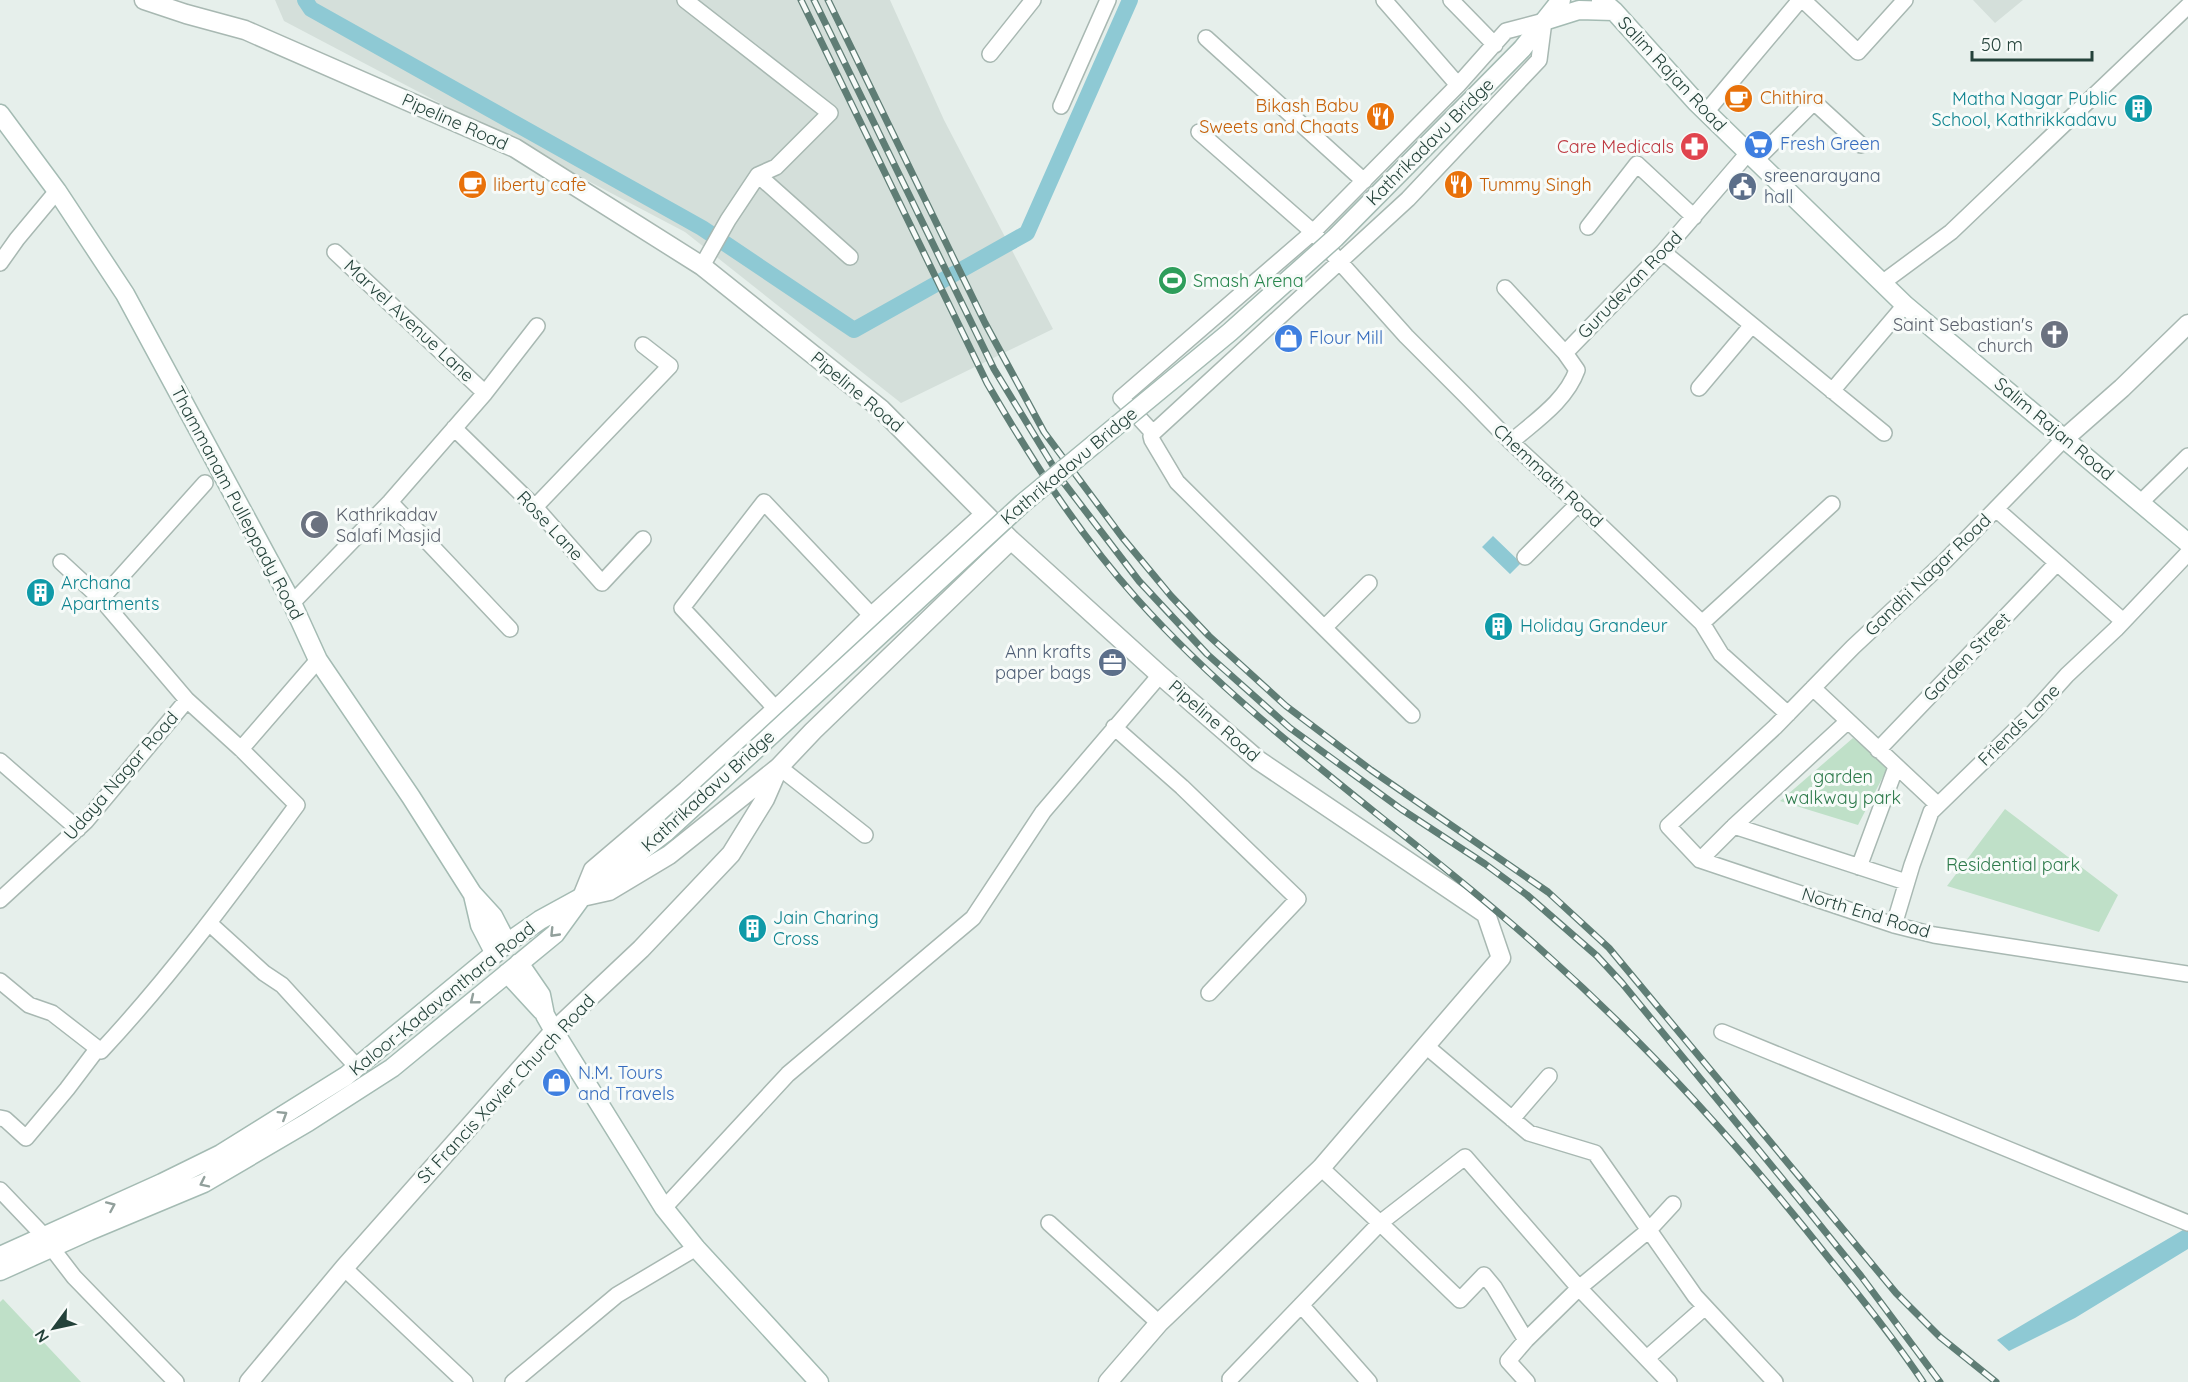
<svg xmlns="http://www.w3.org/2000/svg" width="2188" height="1382" font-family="Quicksand,sans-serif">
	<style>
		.built { fill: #d4dfda }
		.green { fill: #bfe0c8 }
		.water { fill: #8ec9d4 }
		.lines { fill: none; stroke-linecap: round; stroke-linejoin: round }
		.canal { stroke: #8ec9d4; stroke-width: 16 }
		.minor-casing { stroke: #a8b8b2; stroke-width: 18 }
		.tertiary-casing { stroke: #a8b8b2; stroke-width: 21 }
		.secondary-casing { stroke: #a4bbb3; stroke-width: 21 }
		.minor { stroke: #fff; stroke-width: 15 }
		.tertiary { stroke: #fff; stroke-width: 18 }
		.secondary { stroke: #fff; stroke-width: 18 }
		.rail-casing { stroke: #5f7d75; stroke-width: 7 }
		.rail { stroke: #f7fbf9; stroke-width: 4.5; stroke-dasharray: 14; stroke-linecap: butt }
		.secondary-bridge-casing { stroke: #a4bbb3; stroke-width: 21; stroke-linecap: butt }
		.secondary-bridge { stroke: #fff; stroke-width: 18 }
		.oneway { stroke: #92a09c }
		.labels { text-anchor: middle; stroke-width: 6; stroke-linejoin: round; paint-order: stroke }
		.street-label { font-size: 18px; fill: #24423a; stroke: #f7fbf9 }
		.food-label { font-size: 18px; fill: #c56008; stroke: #f7fbf9; text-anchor: start }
		.culture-label { font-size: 18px; fill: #0d838f; stroke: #f7fbf9; text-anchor: start }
		.shop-label { font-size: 18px; fill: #366cbe; stroke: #f7fbf9; text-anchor: start }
		.health-label { font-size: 18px; fill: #be3a42; stroke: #f7fbf9; text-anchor: end }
		.service-label { font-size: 18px; fill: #4e5e75; stroke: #f7fbf9; text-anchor: start }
		.leisure-label { font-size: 18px; fill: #27864d; stroke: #f7fbf9; text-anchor: start }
		.worship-label { font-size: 18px; fill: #5b616d; stroke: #f7fbf9; text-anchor: end }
		.park-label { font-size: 18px; fill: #2d7a4b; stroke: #f7fbf9 }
	</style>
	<rect width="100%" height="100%" fill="#e6efeb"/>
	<path class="built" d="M275,0H890L944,120L1053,329L901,403L685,232L284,21Z
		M1973,0H2023L1995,23Z"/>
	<path class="green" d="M1853,738L1888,767L1858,825L1780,801Z
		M2005,809L2118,895L2099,932L1947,886Z
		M3,1299L81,1382H0V1302Z"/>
	<path class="water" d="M1493,536L1521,563L1510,574L1482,547Z
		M2188,1227V1249L2075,1318L2009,1351L1997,1340Z"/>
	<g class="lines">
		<path class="canal" d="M305,0L311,9L702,228L854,330L1027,233L1130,0"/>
		<defs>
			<path id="minor" d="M685,0L830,113L776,167L758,175L728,220L702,266
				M1384,0L1458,85
				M1451,0L1495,45
				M1803,0L1858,52L1905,0
				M1206,38L1364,181
				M990,54L1033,0
				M1061,106L1108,0
				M1706,112L1800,0
				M1199,132L1313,232L1406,336L1467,397L1511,442L1578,504L1702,623L1721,654L1788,714
				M1755,161L1814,102L1861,145
				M758,175L850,257
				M1588,227L1637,164L1694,217
				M335,252L485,393
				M1663,252L1884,433
				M0,263L17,239L57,191
				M1882,283L1951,232L2188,6
				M1505,288L1565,353L1577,370C1566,401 1535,421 1511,442
				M1565,353L1663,252L1748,153
				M1699,388L1752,325
				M1832,391L1905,305
				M454,428L535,507L602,583L643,539
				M1153,433L1408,199L1539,60L1544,21L1506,31L1458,85L1313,232L1121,398L1153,433L1151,436L1152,440L1177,482L1412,715
				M2064,439L1945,561L1853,647L1775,727L1668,826L1700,860L1894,925L1934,935L2188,974
				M390,502L510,629
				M2141,502L2188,456
				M535,507L670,366L643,345
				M1996,509L2123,621
				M1525,557L1578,504
				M61,562L101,599L187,700L241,749L318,660
				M101,599L205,483
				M292,603L390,502L485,393L537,326
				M1702,623L1832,504
				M1325,627L1369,583
				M1813,688L1938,805
				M776,709L682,608L764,502L872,616
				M1114,727L1182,787L1298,899L1209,993
				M1878,750L2057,563
				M0,761L78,829
				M779,767L865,835
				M1734,826L1906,882
				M1700,860L1734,826L1848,721
				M1859,867L1896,767
				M0,900L86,821L187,700
				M209,923L264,973L282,985L357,1067
				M1894,925L1912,865L1931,812L2031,715L2067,675L2116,629L2188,553
				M0,981L29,1005L52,1013L101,1051C173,974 235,889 297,805L241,749
				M1722,1032L2188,1223
				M1426,1046L1529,1133L1595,1153L1695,1296L1775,1382
				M0,1118L5,1119L26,1138L67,1089L98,1048
				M1512,1119L1549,1076
				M1321,1168L1380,1223L1465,1157L1579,1288L1669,1382
				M0,1190L44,1236
				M664,1208L788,1074L973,918L1043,812L1160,675
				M1049,1223L1159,1323
				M51,1247L74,1277L176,1382
				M344,1268L465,1382
				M1301,1305L1369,1382
				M1526,1340L1579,1288L1649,1230L1673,1204
				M1647,1358L1705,1307
				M1230,1379L1380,1223L1460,1300L1484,1275L1494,1287L1526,1340L1508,1361L1527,1382
				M513,1382L617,1295L696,1248"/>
			<path id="tertiary" d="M144,0L186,14L245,30L515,148L702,266L881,409L1011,540L1160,675L1258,760L1486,914L1501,958L1321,1168L1159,1323L1108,1382
				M2064,439L2122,388L2188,324
				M582,897L609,891L669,855L779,767L813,731L1011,540
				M582,897L593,870L687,790L785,701L872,616L985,514
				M249,1382L344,1268L554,1031L641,949L731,854L765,799L779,767"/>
			<path id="secondary" d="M1601,0L1614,11L1696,102L1905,305L2188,543
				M1544,21L1579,10L1614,11
				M1522,49L1561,0
				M0,114L57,191L125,294L292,603L318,660L411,797L472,893L493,916L507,943
				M473,895L480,925L495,954
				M519,963L541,995L545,1015L554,1031L664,1208L696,1248L819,1382
				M507,973L542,1011
				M0,1256L162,1183L221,1154L346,1076L507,943L540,920L582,897L666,832
				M0,1271L89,1231L204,1183L308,1122L392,1068L555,934L579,901"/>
		</defs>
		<use href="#minor" class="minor-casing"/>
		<use href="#tertiary" class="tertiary-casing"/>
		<use href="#secondary" class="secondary-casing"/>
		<use href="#minor" class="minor"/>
		<use href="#tertiary" class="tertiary"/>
		<use href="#secondary" class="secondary"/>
		<defs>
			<path id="rail" d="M801,0L987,383C1031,459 1078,533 1137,599C1258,734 1415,835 1549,957C1652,1049 1745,1152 1831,1261C1863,1300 1895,1340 1923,1382
				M814,0L994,369L1061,479L1139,581L1207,654L1290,728L1401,809L1485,864L1527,895L1597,956L1622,983L1798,1198L1861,1276L1940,1382
				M828,0L985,323L1024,395L1044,432L1122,537L1171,596L1209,636L1286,706L1371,770L1548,892L1609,948L1896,1293L1940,1337L1996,1382"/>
		</defs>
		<use href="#rail" class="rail-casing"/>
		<use href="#rail" class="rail"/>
		<defs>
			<path id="secondary-bridge" d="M666,832L1023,503L1230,332L1335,238L1522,49"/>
		</defs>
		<use href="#secondary-bridge" class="secondary-bridge-casing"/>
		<use href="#secondary-bridge" class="secondary-bridge"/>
	</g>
	<defs><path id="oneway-chevron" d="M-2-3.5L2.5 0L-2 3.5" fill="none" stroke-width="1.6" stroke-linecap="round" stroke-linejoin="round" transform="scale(1.5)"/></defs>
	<g class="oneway">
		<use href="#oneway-chevron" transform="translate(554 933) rotate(134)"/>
		<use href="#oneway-chevron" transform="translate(474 1000) rotate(141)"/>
		<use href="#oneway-chevron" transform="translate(283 1115) rotate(-32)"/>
		<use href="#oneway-chevron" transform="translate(204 1183) rotate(154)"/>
		<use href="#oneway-chevron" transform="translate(111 1206) rotate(-24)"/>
	</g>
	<defs>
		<symbol id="cafe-disc" viewBox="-11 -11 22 22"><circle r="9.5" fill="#e8710a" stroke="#f7fbf9"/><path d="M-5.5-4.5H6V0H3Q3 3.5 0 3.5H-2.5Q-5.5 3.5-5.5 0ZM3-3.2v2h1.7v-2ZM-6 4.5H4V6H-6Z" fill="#fff"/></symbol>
		<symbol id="building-disc" viewBox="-11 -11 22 22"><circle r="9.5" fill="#0f9aa8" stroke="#f7fbf9"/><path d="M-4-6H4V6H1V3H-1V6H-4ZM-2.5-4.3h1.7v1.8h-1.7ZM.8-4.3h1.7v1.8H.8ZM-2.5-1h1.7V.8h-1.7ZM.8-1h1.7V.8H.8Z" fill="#fff"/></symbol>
		<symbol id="restaurant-disc" viewBox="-11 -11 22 22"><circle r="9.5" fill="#e8710a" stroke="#f7fbf9"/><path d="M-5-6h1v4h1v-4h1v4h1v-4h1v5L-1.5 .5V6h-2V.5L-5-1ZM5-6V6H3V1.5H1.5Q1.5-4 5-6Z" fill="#fff"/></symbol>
		<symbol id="supermarket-disc" viewBox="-11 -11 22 22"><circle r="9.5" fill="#3f7fe0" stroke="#f7fbf9"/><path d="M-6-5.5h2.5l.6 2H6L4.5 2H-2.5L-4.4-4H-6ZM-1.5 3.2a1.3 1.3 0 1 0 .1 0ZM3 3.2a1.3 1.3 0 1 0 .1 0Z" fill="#fff"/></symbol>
		<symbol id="pharmacy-disc" viewBox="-11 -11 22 22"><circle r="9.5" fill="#e0444e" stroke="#f7fbf9"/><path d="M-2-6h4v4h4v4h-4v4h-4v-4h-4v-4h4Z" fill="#fff"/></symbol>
		<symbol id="civic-disc" viewBox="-11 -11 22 22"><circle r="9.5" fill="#5c6f8a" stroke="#f7fbf9"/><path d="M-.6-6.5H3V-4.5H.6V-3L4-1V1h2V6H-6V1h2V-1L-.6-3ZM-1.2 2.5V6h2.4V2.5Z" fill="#fff"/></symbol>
		<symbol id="stadium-disc" viewBox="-11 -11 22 22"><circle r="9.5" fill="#2e9e5b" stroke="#f7fbf9"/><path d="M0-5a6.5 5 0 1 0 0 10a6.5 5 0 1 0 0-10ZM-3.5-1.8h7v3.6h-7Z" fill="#fff"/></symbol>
		<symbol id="church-disc" viewBox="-11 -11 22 22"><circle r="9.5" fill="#6b7280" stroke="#f7fbf9"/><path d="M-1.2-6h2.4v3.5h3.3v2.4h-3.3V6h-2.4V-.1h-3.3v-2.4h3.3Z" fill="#fff"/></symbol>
		<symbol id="shop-disc" viewBox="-11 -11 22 22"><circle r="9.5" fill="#3f7fe0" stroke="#f7fbf9"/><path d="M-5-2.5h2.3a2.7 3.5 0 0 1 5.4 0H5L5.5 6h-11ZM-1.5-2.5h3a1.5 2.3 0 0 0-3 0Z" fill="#fff"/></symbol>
		<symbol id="mosque-disc" viewBox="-11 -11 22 22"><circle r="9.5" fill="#6b7280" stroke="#f7fbf9"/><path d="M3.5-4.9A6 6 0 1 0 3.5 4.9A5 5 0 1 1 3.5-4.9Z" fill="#fff"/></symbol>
		<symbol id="office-disc" viewBox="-11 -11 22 22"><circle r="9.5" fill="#5c6f8a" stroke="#f7fbf9"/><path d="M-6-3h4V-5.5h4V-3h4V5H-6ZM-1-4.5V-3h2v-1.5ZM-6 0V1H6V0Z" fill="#fff"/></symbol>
	</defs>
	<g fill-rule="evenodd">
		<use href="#cafe-disc" x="1722" y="82" width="33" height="33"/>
		<use href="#building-disc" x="2122" y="92" width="33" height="33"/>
		<use href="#restaurant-disc" x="1364" y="100" width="33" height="33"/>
		<use href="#supermarket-disc" x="1742" y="128" width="33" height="33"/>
		<use href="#pharmacy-disc" x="1678" y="130" width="33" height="33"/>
		<use href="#cafe-disc" x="456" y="168" width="33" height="33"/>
		<use href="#restaurant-disc" x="1442" y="168" width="33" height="33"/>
		<use href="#civic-disc" x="1726" y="170" width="33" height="33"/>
		<use href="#stadium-disc" x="1156" y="264" width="33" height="33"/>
		<use href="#church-disc" x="2038" y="318" width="33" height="33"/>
		<use href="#shop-disc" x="1272" y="322" width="33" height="33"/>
		<use href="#mosque-disc" x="298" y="508" width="33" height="33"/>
		<use href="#building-disc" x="24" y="576" width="33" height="33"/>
		<use href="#building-disc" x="1482" y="610" width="33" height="33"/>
		<use href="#office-disc" x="1096" y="646" width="33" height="33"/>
		<use href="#building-disc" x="736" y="912" width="33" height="33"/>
		<use href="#shop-disc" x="540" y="1066" width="33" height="33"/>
	</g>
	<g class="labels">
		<g class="street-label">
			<text transform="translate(1672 74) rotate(47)" y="6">Salim Rajan Road</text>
			<text transform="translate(455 122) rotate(24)" y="6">Pipeline Road</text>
			<text transform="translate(1430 142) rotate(-45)" y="6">Kathrikadavu Bridge</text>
			<text transform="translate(1630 285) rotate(-46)" y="6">Gurudevan Road</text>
			<text transform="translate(409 321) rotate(43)" y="6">Marvel Avenue Lane</text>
			<text transform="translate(857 392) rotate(40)" y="6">Pipeline Road</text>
			<text transform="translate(2054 429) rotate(40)" y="6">Salim Rajan Road</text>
			<text transform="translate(1069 466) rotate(-40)" y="6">Kathrikadavu Bridge</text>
			<text transform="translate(1548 476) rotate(43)" y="6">Chemmath Road</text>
			<text transform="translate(237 503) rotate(62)" y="6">Thammanam Pulleppady Road</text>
			<text transform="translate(550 526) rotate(47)" y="6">Rose Lane</text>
			<text transform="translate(1928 575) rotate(-44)" y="6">Gandhi Nagar Road</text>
			<text transform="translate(1967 657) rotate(-46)" y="6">Garden Street</text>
			<text transform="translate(1214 721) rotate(41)" y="6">Pipeline Road</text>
			<text transform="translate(2019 725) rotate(-45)" y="6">Friends Lane</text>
			<text transform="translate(121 776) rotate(-49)" y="6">Udaya Nagar Road</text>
			<text transform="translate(708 791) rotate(-42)" y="6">Kathrikadavu Bridge</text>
			<text transform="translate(1866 913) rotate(17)" y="6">North End Road</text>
			<text transform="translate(442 999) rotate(-39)" y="6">Kaloor-Kadavanthara Road</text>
			<text transform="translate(506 1089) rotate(-47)" y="6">St Francis Xavier Church Road</text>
		</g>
		<g class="food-label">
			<text x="1760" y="104">Chithira</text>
			<text x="1359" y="112" text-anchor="end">Bikash Babu<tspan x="1359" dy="21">Sweets and Chaats</tspan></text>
			<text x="493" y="191">liberty cafe</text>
			<text x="1479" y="191">Tummy Singh</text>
		</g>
		<g class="culture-label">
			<text x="2117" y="105" text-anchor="end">Matha Nagar Public<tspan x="2117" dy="21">School, Kathrikkadavu</tspan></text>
			<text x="61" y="589">Archana<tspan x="61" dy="21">Apartments</tspan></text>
			<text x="1520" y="632">Holiday Grandeur</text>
			<text x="773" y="924">Jain Charing<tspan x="773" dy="21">Cross</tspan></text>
		</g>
		<g class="shop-label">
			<text x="1780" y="150">Fresh Green</text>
			<text x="1309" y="344">Flour Mill</text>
			<text x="578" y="1079">N.M. Tours<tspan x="578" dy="21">and Travels</tspan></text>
		</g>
		<g class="health-label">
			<text x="1674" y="153">Care Medicals</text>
		</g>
		<g class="service-label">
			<text x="1764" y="182">sreenarayana<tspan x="1764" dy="21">hall</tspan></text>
			<text x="1091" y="658" text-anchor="end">Ann krafts<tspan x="1091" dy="21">paper bags</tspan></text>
		</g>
		<g class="leisure-label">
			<text x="1193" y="287">Smash Arena</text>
		</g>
		<g class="worship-label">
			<text x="2033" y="331">Saint Sebastian's<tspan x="2033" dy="21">church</tspan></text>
			<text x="336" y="521" text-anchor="start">Kathrikadav<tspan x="336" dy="21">Salafi Masjid</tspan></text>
		</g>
		<g class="park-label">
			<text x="1843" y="783">garden<tspan x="1843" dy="21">walkway park</tspan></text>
			<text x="2013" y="871">Residential park</text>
		</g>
	</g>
	<g transform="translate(54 1328) rotate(237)" stroke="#f7fbf9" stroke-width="4.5" paint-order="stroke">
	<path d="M0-4.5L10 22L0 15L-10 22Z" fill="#24423a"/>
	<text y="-9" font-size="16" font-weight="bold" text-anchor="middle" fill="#24423a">N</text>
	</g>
	<path d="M1972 51v9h120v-9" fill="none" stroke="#24423a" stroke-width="3"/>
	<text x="1981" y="51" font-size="18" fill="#24423a" stroke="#f7fbf9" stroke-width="4.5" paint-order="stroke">50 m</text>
</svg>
